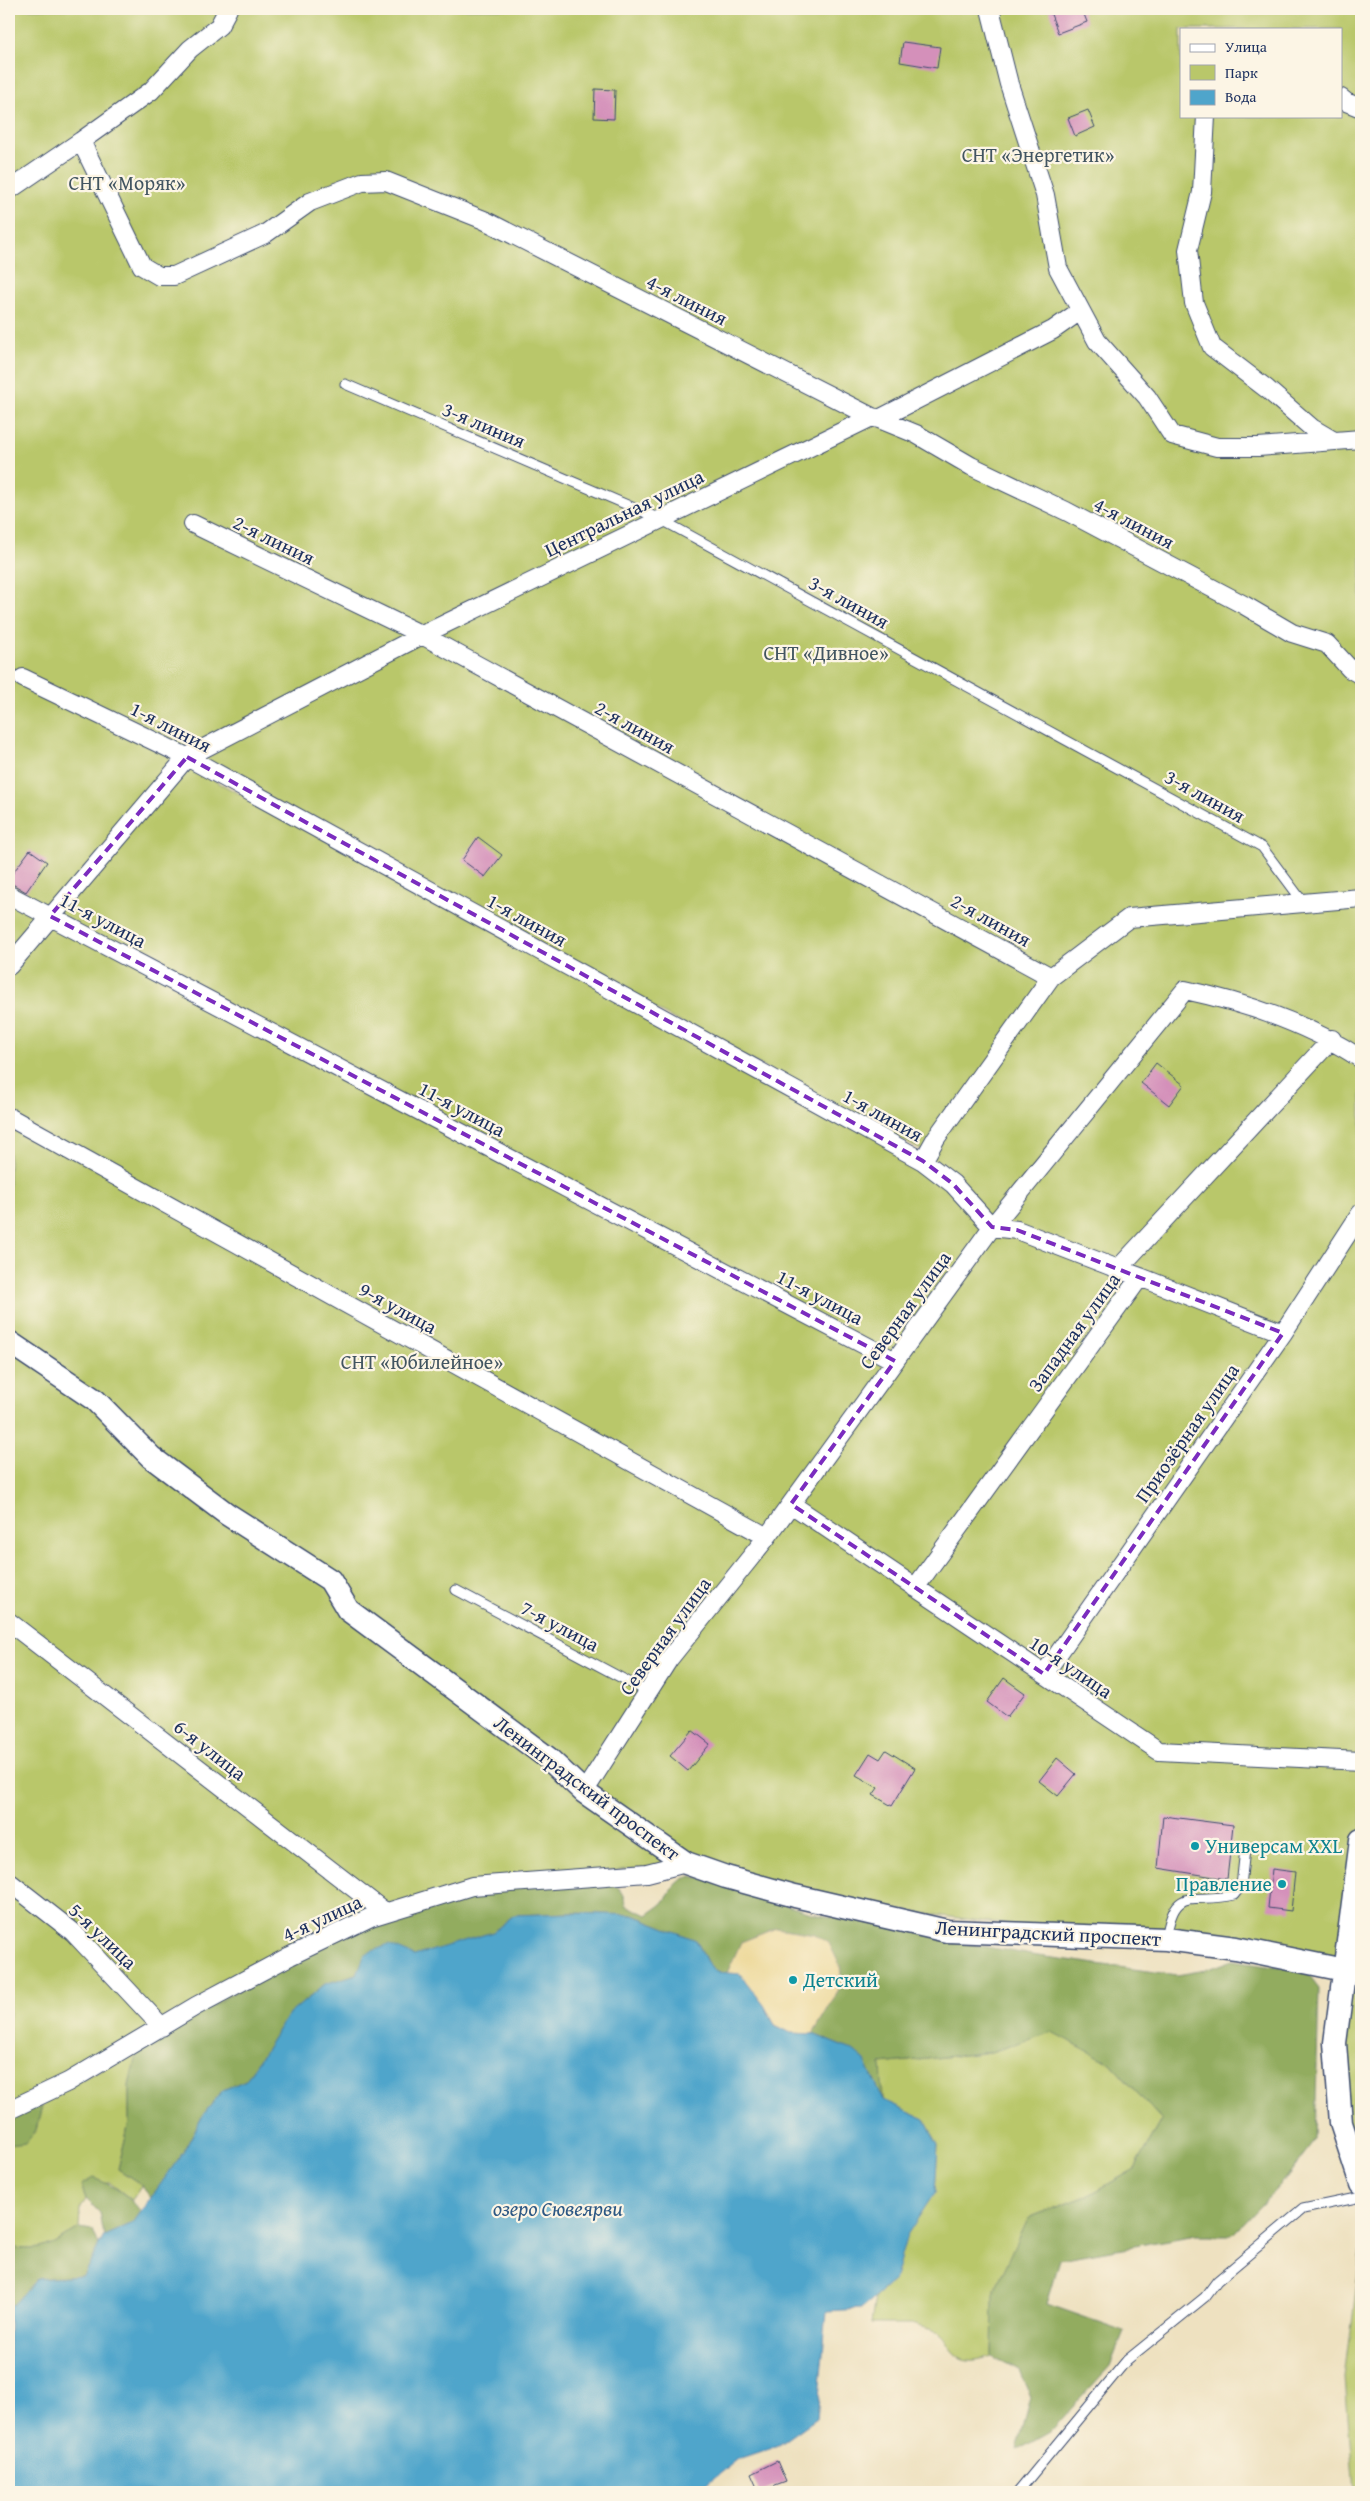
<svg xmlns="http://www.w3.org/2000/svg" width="1370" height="2501" font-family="'Gentium Book Plus',serif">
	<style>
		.green { fill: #b9c76a; stroke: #6a7b64; fill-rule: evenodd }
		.forest { fill: #92ac5e; stroke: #566e5e }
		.sand { fill: #eeda9e; stroke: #84847e }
		.water { fill: #4fa5cb; stroke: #356a94 }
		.building { fill: #d490ba }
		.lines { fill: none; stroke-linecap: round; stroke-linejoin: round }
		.service-casing { stroke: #3b4a6d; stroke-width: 11 }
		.minor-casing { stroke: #3b4a6d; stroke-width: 20 }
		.tertiary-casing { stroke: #3b4a6d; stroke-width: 25 }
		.service { stroke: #fff; stroke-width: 9 }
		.minor { stroke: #fff; stroke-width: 18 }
		.tertiary { stroke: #fff; stroke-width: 22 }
		.marked { fill: none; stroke: #7b2cbf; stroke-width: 4; stroke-dasharray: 10 6; stroke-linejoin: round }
		.culture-dot { fill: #0f9aa8; stroke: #fcf5e5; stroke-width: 2 }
		.labels { text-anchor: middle; stroke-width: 4.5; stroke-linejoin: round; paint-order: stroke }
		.park-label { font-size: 20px; fill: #425561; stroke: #fcf5e5 }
		.street-label { font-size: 20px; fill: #1b2f5e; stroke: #fcf5e5 }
		.culture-label { font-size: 20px; fill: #0d838f; stroke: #fcf5e5; text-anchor: start }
		.water-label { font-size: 21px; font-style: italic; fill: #2d5884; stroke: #fcf5e5 }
	</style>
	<rect width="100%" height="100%" fill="#fcf5e5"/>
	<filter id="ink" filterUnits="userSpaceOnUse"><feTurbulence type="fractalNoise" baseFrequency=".02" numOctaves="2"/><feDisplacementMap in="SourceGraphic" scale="10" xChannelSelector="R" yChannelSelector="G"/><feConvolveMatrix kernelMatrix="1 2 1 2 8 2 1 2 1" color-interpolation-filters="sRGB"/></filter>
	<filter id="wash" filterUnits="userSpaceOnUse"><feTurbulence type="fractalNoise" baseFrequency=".0096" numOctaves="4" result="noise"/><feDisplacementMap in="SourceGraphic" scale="20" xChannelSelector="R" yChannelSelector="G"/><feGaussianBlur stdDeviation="1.12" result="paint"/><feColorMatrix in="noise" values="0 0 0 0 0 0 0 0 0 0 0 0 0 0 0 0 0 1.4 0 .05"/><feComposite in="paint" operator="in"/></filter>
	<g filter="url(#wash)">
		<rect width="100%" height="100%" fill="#eee1c0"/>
		<path class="green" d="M9,9H1361V2184L1341,2123L1344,1970L795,1896L686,1863L472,1886L9,2110V670L923,1161V1151L9,667ZM1181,29H1341V116H1181Z
			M1052,2031L1109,2062L1162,2120L1135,2169L1087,2196L1028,2218L993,2327L992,2356C961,2366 955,2358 940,2332L911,2324H871L875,2297L894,2281L906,2235L935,2192L938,2145L925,2119L883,2100L880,2064L991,2052Z
			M137,2051L129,2086V2123L118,2169L142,2185L132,2200L110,2183L81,2185L86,2199L80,2210L79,2228C51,2245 43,2253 9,2247V2145L36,2130L42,2106L59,2091Z
			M1361,2250V2492H1354L1345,2378Z"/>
		<path class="forest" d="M597,1876C612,1883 625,1887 626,1905L647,1915C652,1911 659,1907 663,1903C673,1891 675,1879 692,1876L818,1915L876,1923L947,1940L1038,1956L1177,1975L1206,1970L1233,1960L1306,1971L1319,1988L1315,2140L1283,2182L1232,2235H1196L1060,2259L1047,2304L1124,2331L1110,2366L1051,2431L1017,2450L1031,2398L1019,2370L992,2356L993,2294L1028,2218L1087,2196L1135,2169L1162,2120L1109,2062L1052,2032L991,2052L881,2064L883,2100L865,2061L852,2050L813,2034L842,1985L840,1966L815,1934L776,1928L742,1942L727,1973L716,1972L707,1962L696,1940L633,1915L570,1913L514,1915L493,1932L325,1984L287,2016L246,2080L223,2090L203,2115L184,2151L151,2199L142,2185L118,2169L129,2123V2086L137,2051L356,1920L472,1886Z
			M42,2106L36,2130L26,2143L9,2145V2115Z
			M93,2178C113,2185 129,2195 141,2212L133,2223L104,2236L100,2213L86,2199L81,2185Z
			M79,2228L93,2230L99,2245L83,2276L37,2279L13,2305L9,2304V2247C43,2253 51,2245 79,2228Z"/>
		<path class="sand" d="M776,1928L815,1934L829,1943L840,1966L842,1985L813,2034L791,2033L775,2025L764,2005L727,1973L741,1942Z"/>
		<path class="water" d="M570,1913L633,1915L696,1940L707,1962L716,1972L740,1974L764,2005L775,2025L791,2033L813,2034L852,2050L865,2061L883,2100L925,2119L938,2145L935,2192L907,2235L894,2281L861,2309L827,2311L817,2418L779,2445L738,2459L698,2492H9V2304L13,2305L37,2279L83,2276L104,2236L133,2223L184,2151L203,2115L223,2090L246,2080L287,2016L325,1984L357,1974L365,1954L388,1945L414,1956L493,1932L514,1915Z"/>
		<g id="blocks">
			<path class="building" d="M1049,9H1082L1087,22L1058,33Z
				M903,42L940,47L937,68L900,62Z
				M595,89L615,90L614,119L594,118Z
				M1088,110L1095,127L1075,136L1068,118Z
				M478,837L502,855L485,877L462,860Z
				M30,850L47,862L26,892L9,882V878Z
				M1156,1063L1184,1085L1169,1105L1141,1083Z
				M1004,1678L1025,1693L1007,1717L987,1702Z
				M692,1730L710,1744L688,1771L670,1756Z
				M886,1750L915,1768L892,1806L873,1795L878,1788L856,1775L870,1753L880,1759Z
				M1057,1758L1076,1774L1058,1796L1039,1781Z
				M1163,1816L1233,1825L1227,1879L1158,1868Z
				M1272,1869L1295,1872L1291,1911L1268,1908Z
				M777,2461L786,2482L759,2492L751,2474Z"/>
		</g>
	</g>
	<g filter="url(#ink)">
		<use href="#blocks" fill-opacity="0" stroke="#3b4a6d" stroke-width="1"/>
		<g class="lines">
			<defs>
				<path id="service" d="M345,384L660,519L1262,847L1303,902
					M456,1590L648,1692
					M1166,1939C1175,1882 1192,1905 1234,1895L1241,1886L1245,1849
					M1018,2492L1127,2360L1205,2297L1217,2281L1303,2209L1361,2197"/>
				<path id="minor" d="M990,9L1009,84L1045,195L1058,268L1097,341L1147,397L1172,435L1217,447H1258L1361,439
					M1341,98L1346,102L1361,108
					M1206,116L1202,192L1188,250L1194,303L1212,347L1267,389L1312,428L1334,441
					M81,141L142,266L159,276H174L265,234L310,202L362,182L386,181L484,220L872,417
					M9,190L81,141L151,91L190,49L219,26L228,9
					M879,419L916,434L971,466L1066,511L1244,605L1292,633L1327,644L1350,669L1361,675
					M193,524L422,635L1051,977
					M23,678L187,757L923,1161L953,1184L992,1227L1017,1230L1118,1269
					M9,895L895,1361
					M9,966L187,757L422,635L872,417L879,419L1053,330L1080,311
					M9,1117L767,1537
					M923,1161L936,1138L1051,977L1129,918L1361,898
					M1140,1277L1283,1333
					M791,1504L1159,1751L1361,1761
					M915,1588L1140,1277L1118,1269L1332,1039
					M9,1622L385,1912
					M1044,1674L1283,1333L1361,1213
					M584,1792L669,1659L767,1537L992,1227L1185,990C1246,1003 1309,1024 1361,1059
					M9,1882L73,1932L162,2027
					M1344,1970L1361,1972
					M9,2110L68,2082L196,2006L290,1956L371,1917L472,1886L647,1873L686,1863"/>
				<path id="tertiary" d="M9,1342L95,1400L151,1457L227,1514L330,1580L348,1610L548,1758L584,1792L686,1863L726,1877L795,1896L947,1931L1166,1939L1236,1948L1344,1970
					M1361,1840L1335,2043L1341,2123L1361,2184"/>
			</defs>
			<use href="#service" class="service-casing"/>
			<use href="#minor" class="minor-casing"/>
			<use href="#tertiary" class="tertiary-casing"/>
			<use href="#service" class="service"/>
			<use href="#minor" class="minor"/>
			<use href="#tertiary" class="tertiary"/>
		</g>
	</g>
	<path class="marked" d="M187,757L923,1161L953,1184L992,1227L1017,1230L1283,1333L1044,1674L791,1504L895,1361L50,916Z"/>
	<g class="culture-dot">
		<circle cx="1195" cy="1846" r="5"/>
		<circle cx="1282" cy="1884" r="5"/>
		<circle cx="793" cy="1980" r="5"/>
	</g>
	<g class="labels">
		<g class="park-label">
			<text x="1038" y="162">СНТ «Энергетик»</text>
			<text x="127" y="190">СНТ «Моряк»</text>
			<text x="826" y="660">СНТ «Дивное»</text>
			<text x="422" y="1369">СНТ «Юбилейное»</text>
		</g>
		<g class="street-label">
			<text transform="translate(687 300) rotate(27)" y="7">4-я линия</text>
			<text transform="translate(484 425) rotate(23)" y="7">3-я линия</text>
			<text transform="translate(624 513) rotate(-26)" y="7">Центральная улица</text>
			<text transform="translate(1134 523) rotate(28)" y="7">4-я линия</text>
			<text transform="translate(274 540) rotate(26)" y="7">2-я линия</text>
			<text transform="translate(849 602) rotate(29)" y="7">3-я линия</text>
			<text transform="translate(171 727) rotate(27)" y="7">1-я линия</text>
			<text transform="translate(635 727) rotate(29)" y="7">2-я линия</text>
			<text transform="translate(1205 796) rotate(29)" y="7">3-я линия</text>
			<text transform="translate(103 920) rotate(28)" y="7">11-я улица</text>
			<text transform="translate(527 920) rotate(29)" y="7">1-я линия</text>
			<text transform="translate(991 920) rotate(29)" y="7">2-я линия</text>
			<text transform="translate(462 1109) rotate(28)" y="7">11-я улица</text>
			<text transform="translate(883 1115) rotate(29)" y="7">1-я линия</text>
			<text transform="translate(820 1297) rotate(28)" y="7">11-я улица</text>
			<text transform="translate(398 1308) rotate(29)" y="7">9-я улица</text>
			<text transform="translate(905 1310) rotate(-54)" y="7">Северная улица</text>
			<text transform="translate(1074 1332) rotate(-54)" y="7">Западная улица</text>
			<text transform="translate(1187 1433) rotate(-55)" y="7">Приозёрная улица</text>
			<text transform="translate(560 1626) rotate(28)" y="7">7-я улица</text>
			<text transform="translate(665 1636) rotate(-54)" y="7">Северная улица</text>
			<text transform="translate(1071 1667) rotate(34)" y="7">10-я улица</text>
			<text transform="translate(210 1750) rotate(38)" y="7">6-я улица</text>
			<text transform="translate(587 1788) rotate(37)" y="7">Ленинградский проспект</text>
			<text transform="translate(322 1918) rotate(-25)" y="7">4-я улица</text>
			<text transform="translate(1048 1933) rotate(3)" y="7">Ленинградский проспект</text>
			<text transform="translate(103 1936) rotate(44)" y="7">5-я улица</text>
		</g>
		<g class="culture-label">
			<text x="1205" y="1853">Универсам XXL</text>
			<text x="1272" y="1891" text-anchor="end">Правление</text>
			<text x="803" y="1987">Детский</text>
		</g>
		<g class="water-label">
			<text x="558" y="2216">озеро Сювеярви</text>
		</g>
	</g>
	<rect width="1370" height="2501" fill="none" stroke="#fcf5e5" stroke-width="30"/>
	<rect x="1180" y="28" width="162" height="90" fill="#fcf5e5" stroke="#a2a6af"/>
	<rect x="1190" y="44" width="25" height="8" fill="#ffffff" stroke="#a2a6af"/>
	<text x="1225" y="52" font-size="15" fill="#1b2f5e">Улица</text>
	<rect x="1190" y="65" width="25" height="15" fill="#b9c76a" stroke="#a2a6af"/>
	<text x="1225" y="78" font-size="15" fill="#1b2f5e">Парк</text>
	<rect x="1190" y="90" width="25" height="15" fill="#4fa5cb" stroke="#a2a6af"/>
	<text x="1225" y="102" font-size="15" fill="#1b2f5e">Вода</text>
</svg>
